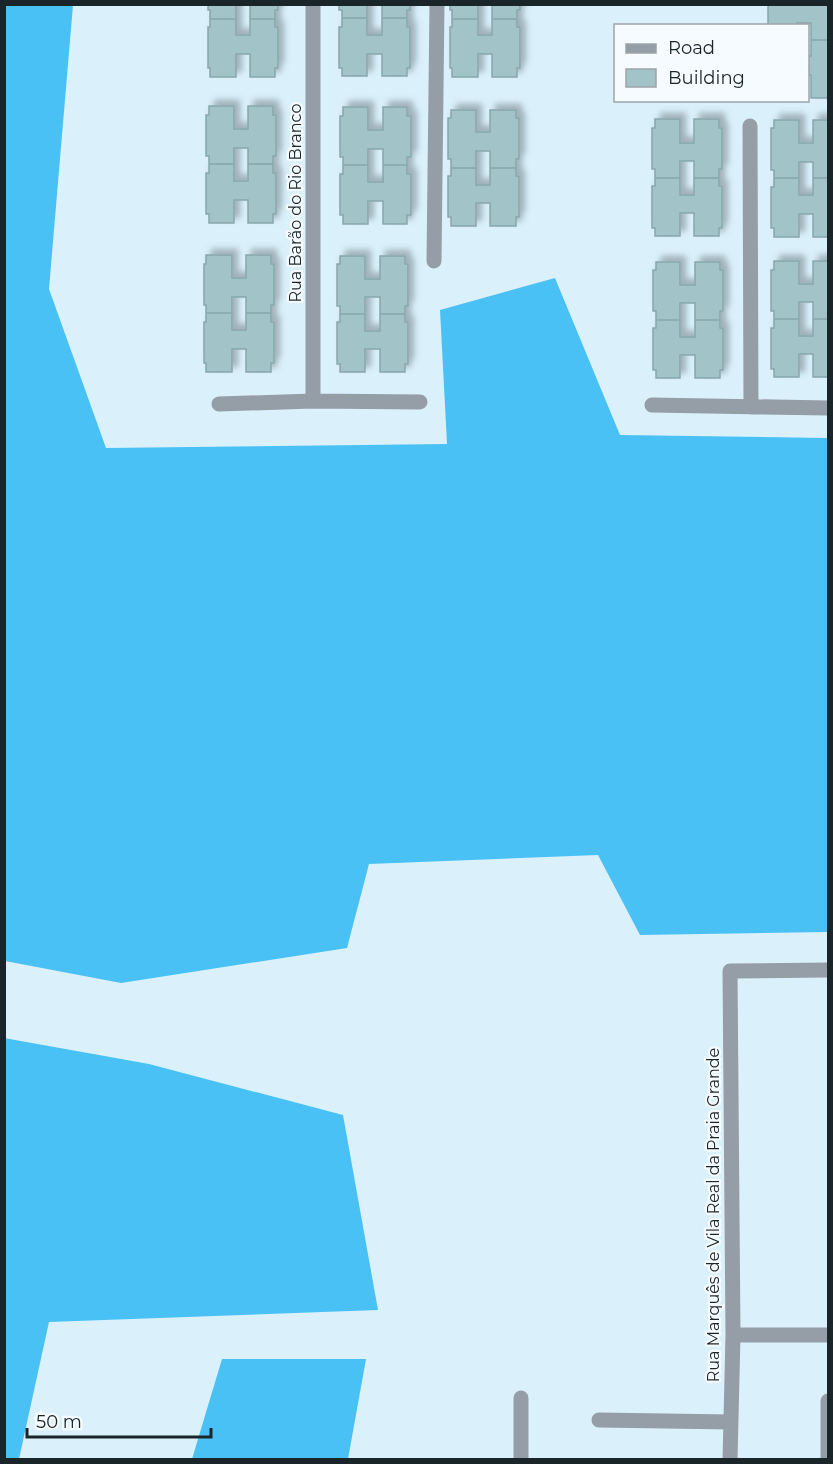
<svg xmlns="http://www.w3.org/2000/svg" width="833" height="1464" font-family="Montserrat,sans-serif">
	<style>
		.forest { fill: #4ac1f4 }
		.building { fill: #a2c3c8; stroke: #88a7ac; stroke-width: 1.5; filter: url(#shadow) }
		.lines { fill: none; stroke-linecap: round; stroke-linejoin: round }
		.minor { stroke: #959da6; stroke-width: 15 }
		.labels { text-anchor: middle; stroke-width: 4.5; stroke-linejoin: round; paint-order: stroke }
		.street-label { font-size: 16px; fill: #1a252a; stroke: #f5fbfe }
	</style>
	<defs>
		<filter id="shadow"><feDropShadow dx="5.5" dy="-5.5" stdDeviation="3" flood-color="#0004"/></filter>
	</defs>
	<rect width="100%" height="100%" fill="#daf1fc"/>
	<path class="forest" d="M4,5H73L49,289L106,448L447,444L440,310L555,278L620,435L828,438V932L640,935L598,855L369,864L347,948L121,983L5,961Z
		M4,1038L149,1064L343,1115L378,1310L49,1322L19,1459H5Z
		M222,1359H366L348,1459H192Z"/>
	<path class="building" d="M208,4H236V19H210V10H208Z
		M250,4H278V10H275V19H250Z
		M339,4H367V18H342V10H339Z
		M382,4H410V10H407V18H382Z
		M450,4H478V19H452V10H450Z
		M492,4H520V10H517V19H492Z
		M768,4H828V40H811V23H797V26H768Z
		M342,18H367V35H382V18H407V27H410V68H407V76H382V54H367V76H342V68H339V27H342Z
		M210,19H236V35H250V19H275V27H278V68H275V77H250V54H236V77H210V68H208V27H210Z
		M452,19H478V35H492V19H517V27H520V68H517V77H492V54H478V77H452V68H450V27H452Z
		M811,40H828V98H811V75H808V56H811Z
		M209,106H234V129H248V106H273V115H276V156H273V164H248V148H234V164H209V156H206V115H209Z
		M343,107H368V130H383V107H407V116H411V157H407V165H383V149H368V165H343V157H340V116H343Z
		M451,110H476V132H490V110H516V118H519V159H516V168H490V151H476V168H451V159H448V118H451Z
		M655,119H680V143H694V119H719V128H722V169H719V178H694V161H680V178H655V169H652V128H655Z
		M774,120H799V143H813V120H828V178H813V162H799V178H774V170H771V128H774Z
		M209,164H234V181H248V164H273V173H276V214H273V223H248V200H234V223H209V214H206V173H209Z
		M343,165H368V182H383V165H407V174H411V215H407V224H383V201H368V224H343V215H340V174H343Z
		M451,168H476V185H490V168H516V176H519V217H516V226H490V203H476V226H451V217H448V176H451Z
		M655,178H680V195H694V178H719V186H722V228H719V236H694V213H680V236H655V228H652V186H655Z
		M774,178H799V195H813V178H828V237H813V214H799V237H774V228H771V187H774Z
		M206,255H232V278H246V255H271V264H274V305H271V313H246V297H232V313H206V305H204V264H206Z
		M340,256H365V279H380V256H405V264H408V306H405V314H380V297H365V314H340V306H337V264H340Z
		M774,261H799V284H813V261H828V319H813V302H799V319H774V311H771V270H774Z
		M656,262H680V285H695V262H720V270H723V311H720V320H695V303H680V320H656V311H653V270H656Z
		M206,313H232V330H246V313H271V322H274V363H271V372H246V349H232V372H206V363H204V322H206Z
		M340,314H365V331H380V314H405V322H408V364H405V372H380V349H365V372H340V364H337V322H340Z
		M774,319H799V336H813V319H828V377H813V354H799V377H774V369H771V328H774Z
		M656,320H680V337H695V320H720V328H723V370H720V378H695V355H680V378H656V370H653V328H656Z"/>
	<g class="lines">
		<path class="minor" d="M313,4V401
			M750,126L751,407
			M434,261L437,4
			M219,404L313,401L420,402
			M652,405L828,408
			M733,1335H828
			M521,1398V1460
			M599,1420L731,1422
			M730,1460L733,1335L730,971L828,970
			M828,1460V1401"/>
	</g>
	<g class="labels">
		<g class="street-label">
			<text transform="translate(295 203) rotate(-90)" y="6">Rua Barão do Rio Branco</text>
			<text transform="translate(713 1215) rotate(-90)" y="6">Rua Marquês de Vila Real da Praia Grande</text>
		</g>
	</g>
	<rect width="833" height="1464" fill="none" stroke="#1a252a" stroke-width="12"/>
	<rect x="614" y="24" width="195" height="78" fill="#f5fbfe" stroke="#9da5a9" stroke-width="1.5"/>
	<rect x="626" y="44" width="30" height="9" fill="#959da6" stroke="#9da5a9" stroke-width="1.5"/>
	<text x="668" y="54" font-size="18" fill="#1a252a">Road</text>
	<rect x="626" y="69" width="30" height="18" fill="#a2c3c8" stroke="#9da5a9" stroke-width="1.5"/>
	<text x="668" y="84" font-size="18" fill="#1a252a">Building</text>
	<path d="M27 1428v9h184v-9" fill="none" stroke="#1a252a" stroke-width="3"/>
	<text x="36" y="1428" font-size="18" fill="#1a252a" stroke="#f5fbfe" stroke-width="4.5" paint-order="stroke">50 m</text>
</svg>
